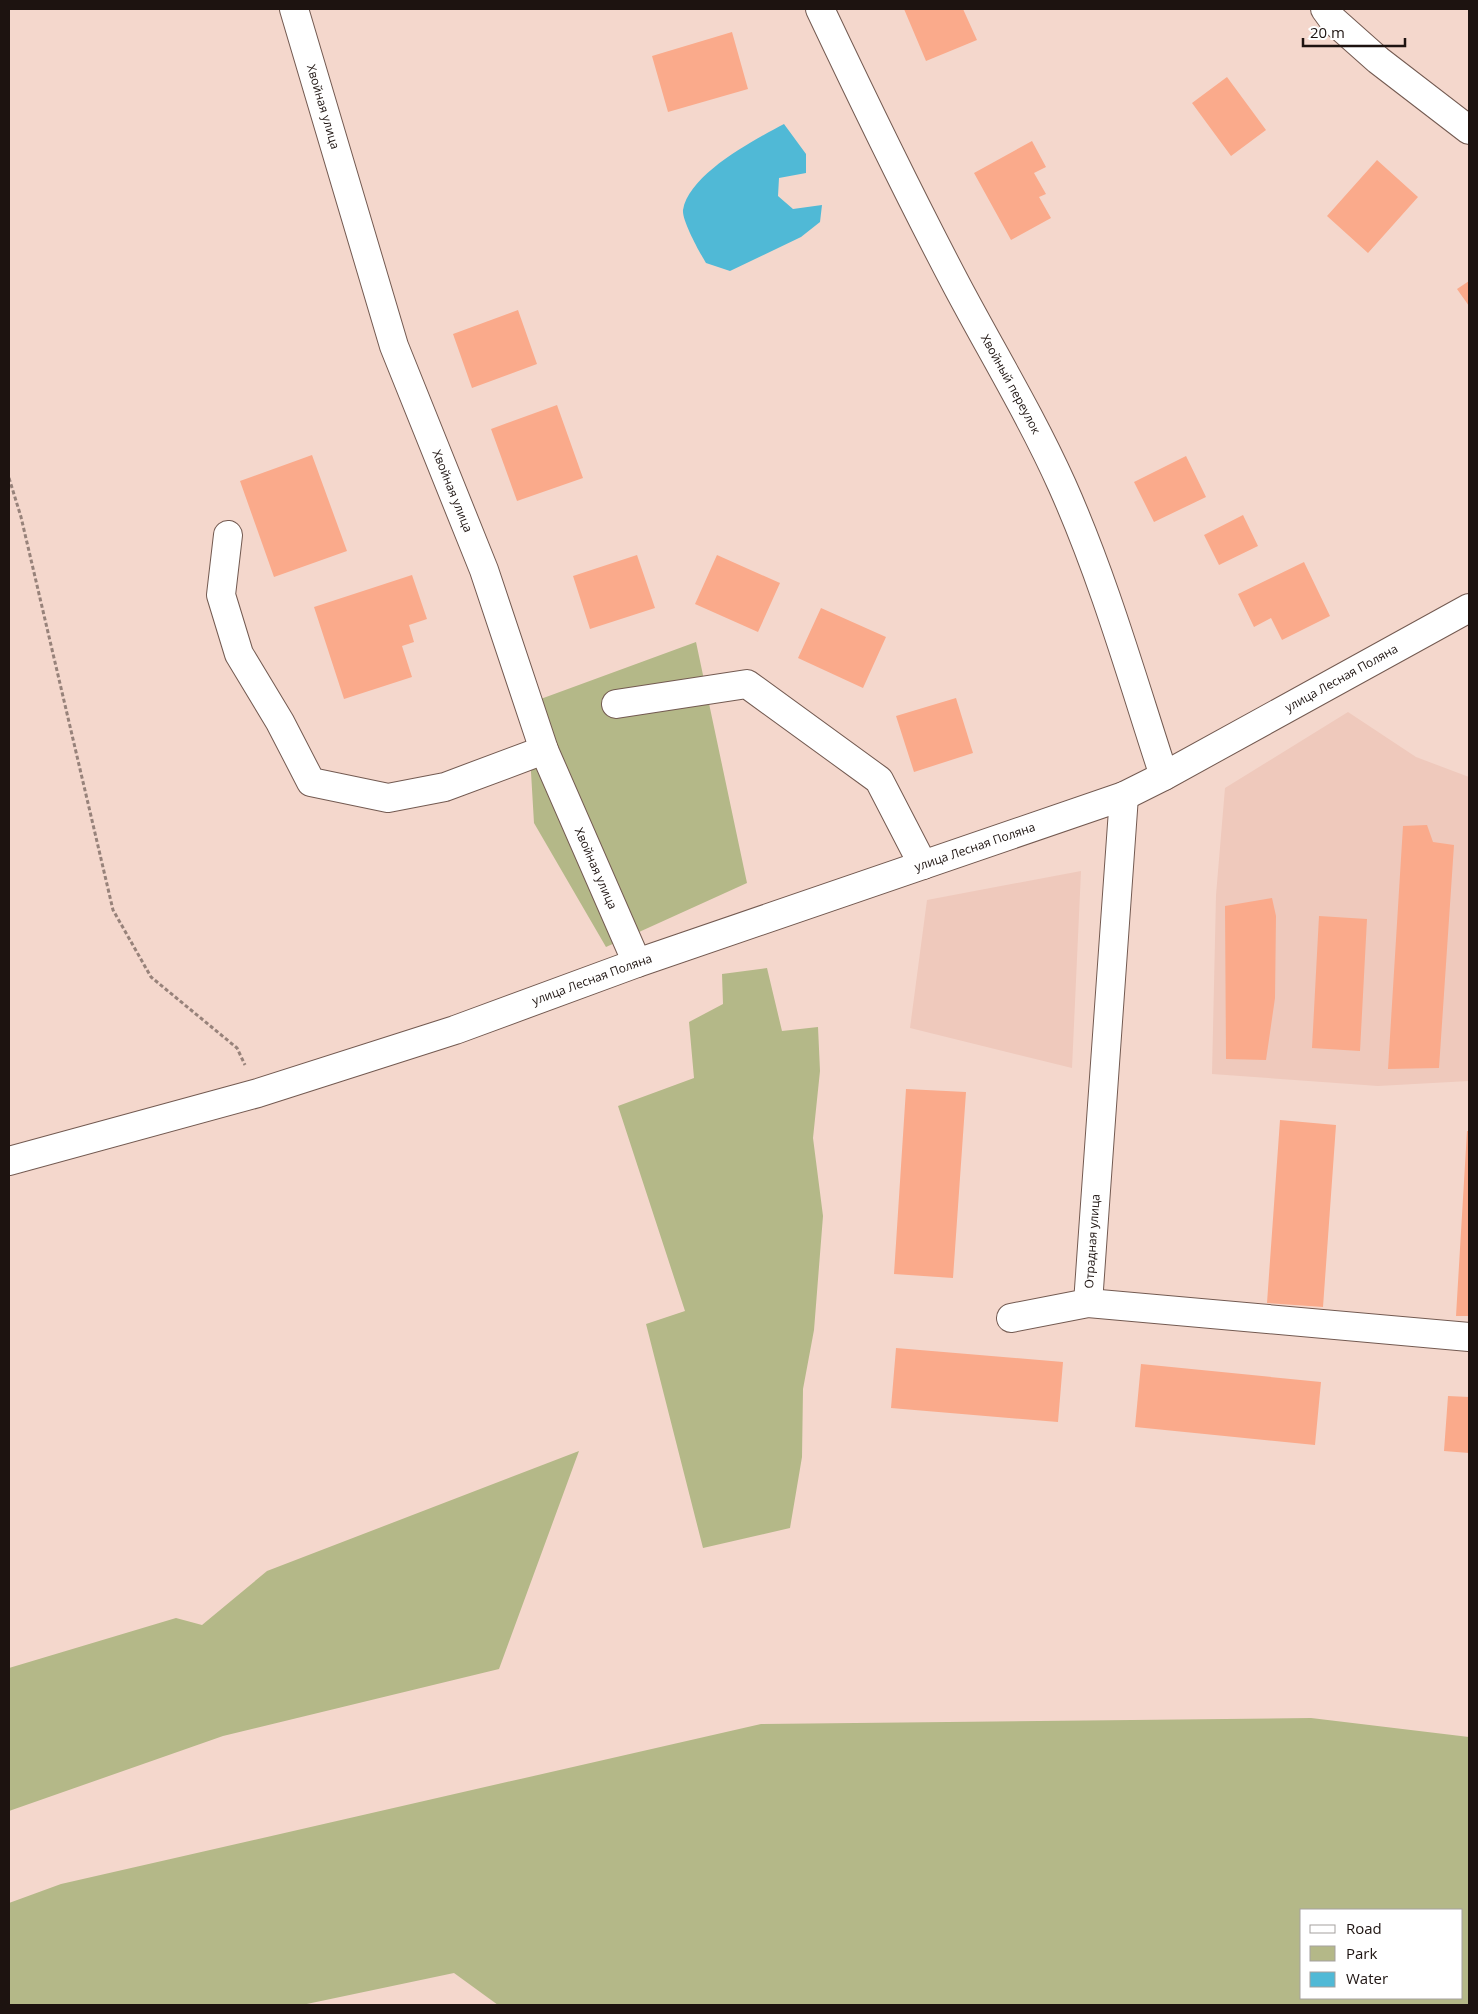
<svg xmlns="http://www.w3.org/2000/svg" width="1478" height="2014" font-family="'Open Sans',sans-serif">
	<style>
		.built { fill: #efc9bc }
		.green { fill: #b4b888; fill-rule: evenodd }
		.water { fill: #50b9d6 }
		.building { fill: #faaa8b }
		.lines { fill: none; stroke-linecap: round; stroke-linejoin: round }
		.minor-casing { stroke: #735a51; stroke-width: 30 }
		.path { stroke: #97827a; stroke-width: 3; stroke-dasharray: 4 2.5; stroke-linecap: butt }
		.minor { stroke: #fff; stroke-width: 28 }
		.labels { text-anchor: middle; stroke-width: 4; stroke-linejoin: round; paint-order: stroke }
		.street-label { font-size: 12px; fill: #1d1310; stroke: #fff }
	</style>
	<rect width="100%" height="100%" fill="#f4d7cc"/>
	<path class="built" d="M1348,712L1416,757L1469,777V1081L1378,1086L1212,1074L1216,895L1225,788Z
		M1081,871L1072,1068L910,1028L927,900Z"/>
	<path class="green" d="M696,642L747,883L606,947L534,823L527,704Z
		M767,968L782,1031L818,1027L820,1071L813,1138L823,1216L814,1330L803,1389L802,1457L790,1528L703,1548L646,1324L685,1311L618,1106L694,1078L689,1022L723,1004L722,974Z
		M579,1451L499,1669L223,1736L9,1811V1668L176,1618L202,1625L267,1571Z
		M1311,1718L1469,1737V2005H498L454,1973L302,2005H9V1903L61,1884L761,1724ZM1302,1910H1462V1998H1302Z"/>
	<path class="water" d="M784,124L806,154V173L779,178L778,196L793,209L822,205L820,222L801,237L730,271L706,263C700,253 682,221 683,210C689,174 754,140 784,124Z"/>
	<path class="building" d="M904,9H963L977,40L926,61Z
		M732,32L748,89L668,112L652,56Z
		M1227,77L1266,130L1231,156L1192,103Z
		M1032,141L1046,167L1034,173L1046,194L1039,197L1051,218L1011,240L974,173Z
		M1377,160L1418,197L1368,253L1327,216Z
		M1469,281V306L1457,289Z
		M518,310L537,364L472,388L453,334Z
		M557,405L583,478L517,501L491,429Z
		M312,455L347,551L274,577L240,481Z
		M1186,456L1206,497L1154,522L1134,482Z
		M1243,515L1258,546L1219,565L1204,535Z
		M637,555L655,608L590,629L573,576Z
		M717,555L780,583L758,632L695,604Z
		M1304,562L1330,616L1282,640L1271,618L1254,627L1238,594Z
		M412,575L427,619L409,625L414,642L402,646L412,677L344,699L314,607Z
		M821,608L886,637L863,688L798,658Z
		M956,698L973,753L914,772L896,716Z
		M1427,825L1433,842L1454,845L1439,1068L1388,1069L1403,826Z
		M1272,898L1276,916L1275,998L1266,1060L1226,1059L1225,906Z
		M1319,916L1367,919L1360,1051L1312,1048Z
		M906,1089L966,1092L953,1278L894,1274Z
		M1280,1120L1336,1125L1323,1307L1267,1303Z
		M1467,1131H1469V1316H1456Z
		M896,1348L1063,1362L1058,1422L891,1408Z
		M1141,1364L1321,1382L1315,1445L1135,1427Z
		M1448,1396L1469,1397V1453L1444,1451Z"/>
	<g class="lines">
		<defs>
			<g id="minor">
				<path id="s1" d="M294,9L394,346L484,570L544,750L637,963"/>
				<path id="s2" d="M820,9C864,102 909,195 957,286C992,352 1031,416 1062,485C1104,579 1132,678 1164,776"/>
				<path d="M1325,9L1333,20L1378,60L1469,130"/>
				<path d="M228,535L221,595L239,654L280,722L311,782L388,798L445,787L544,750"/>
				<path d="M616,704L747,684L879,780L923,865"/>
				<path id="s3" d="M9,1161L258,1093L455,1030L637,963L1124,796L1164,776L1469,608"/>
				<path id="s4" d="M1088,1303L1124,796"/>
				<path d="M1011,1318L1088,1303L1469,1337"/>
			</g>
		</defs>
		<use href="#minor" class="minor-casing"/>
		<path class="path" d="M9,478L21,517L113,910L151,977L237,1048L245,1065"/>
		<use href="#minor" class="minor"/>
	</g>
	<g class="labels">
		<g class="street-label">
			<text dy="4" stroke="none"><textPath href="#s1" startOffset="102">Хвойная улица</textPath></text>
			<text dy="4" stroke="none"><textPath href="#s2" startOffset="421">Хвойный переулок</textPath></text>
			<text dy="4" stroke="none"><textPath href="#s1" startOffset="508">Хвойная улица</textPath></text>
			<text dy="4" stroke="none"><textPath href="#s3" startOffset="1421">улица Лесная Поляна</textPath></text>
			<text dy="4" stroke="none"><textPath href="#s3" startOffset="1016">улица Лесная Поляна</textPath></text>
			<text dy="4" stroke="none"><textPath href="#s1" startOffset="912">Хвойная улица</textPath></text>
			<text dy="4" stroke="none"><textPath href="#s3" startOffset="611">улица Лесная Поляна</textPath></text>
			<text dy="4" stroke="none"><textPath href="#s4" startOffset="62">Отрадная улица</textPath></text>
		</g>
	</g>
	<rect width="1478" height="2014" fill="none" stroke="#1d1310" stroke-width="20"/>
	<rect x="1300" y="1909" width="162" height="90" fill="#ffffff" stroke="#a5a19f"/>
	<rect x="1310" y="1925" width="25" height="8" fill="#ffffff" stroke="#a5a19f"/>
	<text x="1346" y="1934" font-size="15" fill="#1d1310">Road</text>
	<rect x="1310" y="1946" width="25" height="15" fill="#b4b888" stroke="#a5a19f"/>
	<text x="1346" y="1959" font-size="15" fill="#1d1310">Park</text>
	<rect x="1310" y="1972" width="25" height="15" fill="#50b9d6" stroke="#a5a19f"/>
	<text x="1346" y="1984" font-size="15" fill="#1d1310">Water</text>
	<path d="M1303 38v8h102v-8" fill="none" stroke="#1d1310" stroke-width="2.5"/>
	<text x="1310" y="38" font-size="15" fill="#1d1310" stroke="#ffffff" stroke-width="4" paint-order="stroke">20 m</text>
</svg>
